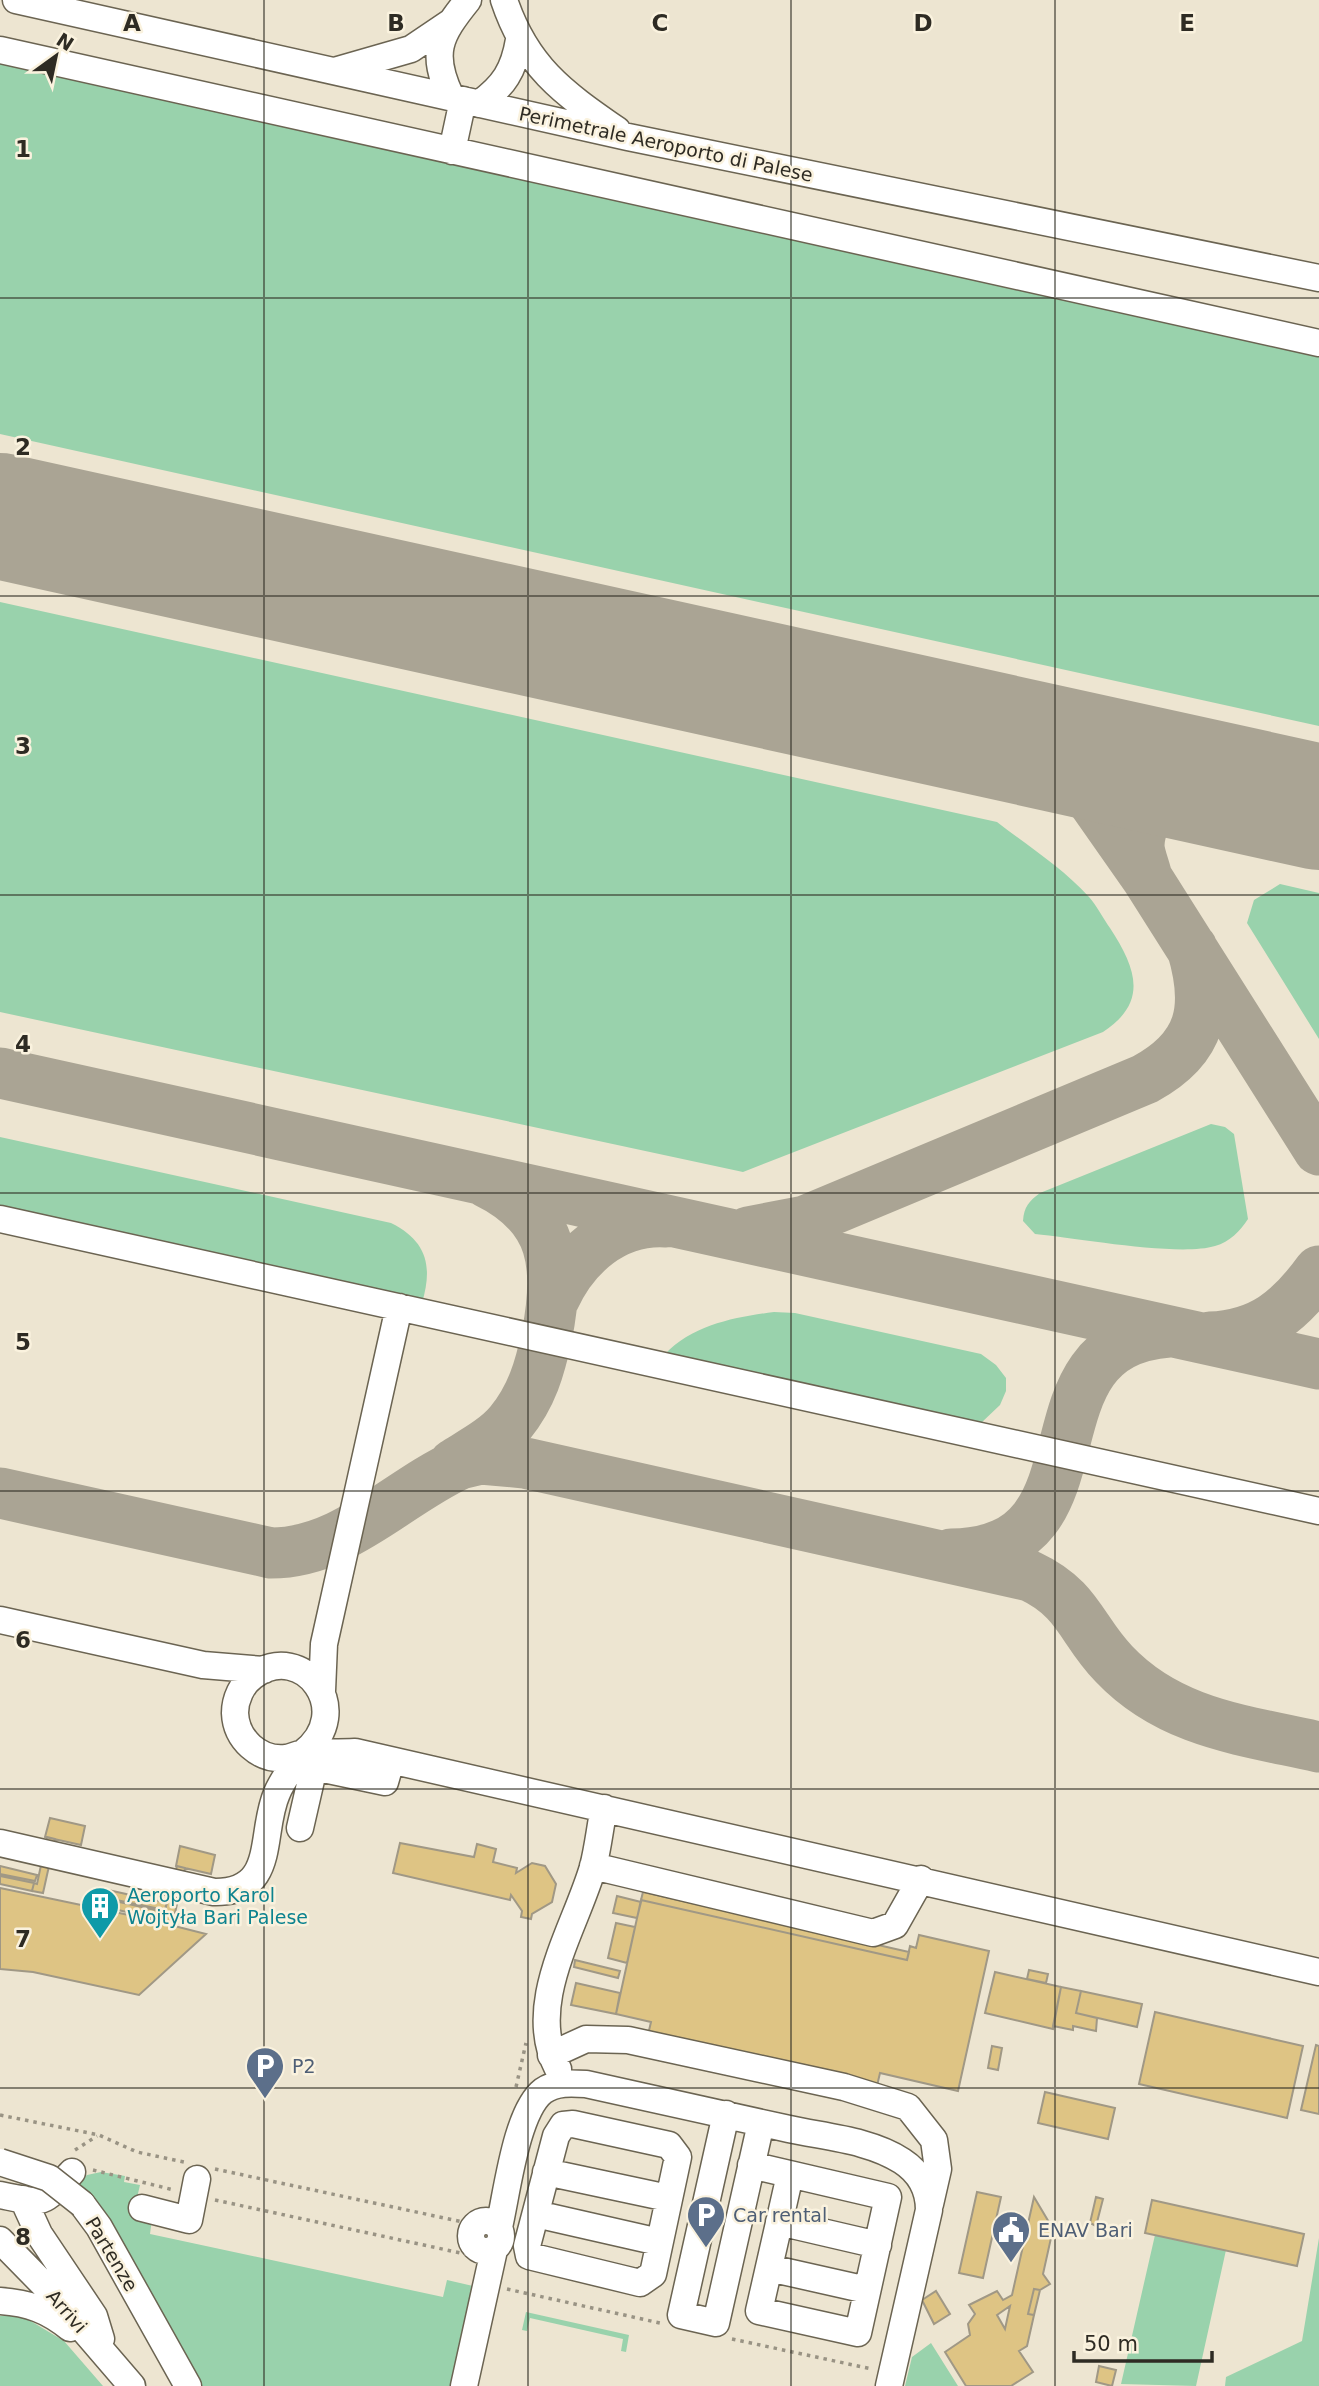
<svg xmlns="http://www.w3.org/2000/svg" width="1319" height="2386" font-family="'DejaVu Sans',sans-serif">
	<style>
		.green { fill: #99d2ac }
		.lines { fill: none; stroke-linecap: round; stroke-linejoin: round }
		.taxiway { stroke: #aaa494; stroke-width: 51 }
		.runway { stroke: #aaa494; stroke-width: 126 }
		.building { fill: #dec484; stroke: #a09885; stroke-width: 2; fill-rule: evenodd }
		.minor-casing { stroke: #6b6452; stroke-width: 29 }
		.path { stroke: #999384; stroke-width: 3.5; stroke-dasharray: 3.5 5; stroke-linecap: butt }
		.minor { stroke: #fff; stroke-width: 26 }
		.minor-bridge-casing { stroke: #6b6452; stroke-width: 29; stroke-linecap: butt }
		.minor-bridge { stroke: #fff; stroke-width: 26 }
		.grid { fill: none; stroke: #2e2b23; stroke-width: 2; stroke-opacity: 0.55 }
		.labels { text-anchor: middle; stroke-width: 5; stroke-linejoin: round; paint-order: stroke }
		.street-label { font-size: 19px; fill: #2e2b23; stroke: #faf2de }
		.culture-label { font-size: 19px; fill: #0d838f; stroke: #faf2de; text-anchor: start }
		.service-label { font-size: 19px; fill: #4e5e75; stroke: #faf2de; text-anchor: start }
		.grid-label { font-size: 23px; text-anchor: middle; font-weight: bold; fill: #2e2b23; stroke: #faf2de; stroke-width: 5; stroke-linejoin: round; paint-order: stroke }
	</style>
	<rect width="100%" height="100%" fill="#ede5d1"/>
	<path class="green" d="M0,61L1319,353V726L0,434Z
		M0,602L997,822C1028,846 1063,868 1089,897C1097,906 1103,918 1110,928C1136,968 1149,1002 1103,1032L743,1172L0,1012Z
		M1280,884L1319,893V1039L1247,923L1254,900Z
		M1211,1124L1225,1127L1234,1134L1248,1219C1240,1231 1230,1242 1215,1246C1179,1257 1077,1238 1035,1234L1023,1221C1024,1207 1029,1201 1040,1193Z
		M0,1137L391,1223C427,1241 433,1266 422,1303L0,1209Z
		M774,1312L795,1313L981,1354L996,1365L1006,1378V1391L1000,1405L980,1424L665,1354C693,1325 735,1317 774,1312Z
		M101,2172L125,2176L124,2182L140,2185L136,2202L152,2219L150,2234L443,2297L447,2280L473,2286L450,2386H202L106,2213L77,2183L87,2175Z
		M1155,2235L1226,2250L1196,2386L1121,2384Z
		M1319,2238V2386H1225L1226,2377L1302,2341Z
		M526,2312L629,2335L626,2352L621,2351L623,2339L530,2318L527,2331L522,2330Z
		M19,2314L64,2341L103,2386H0V2316Z
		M931,2343L958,2386H905L912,2357Z"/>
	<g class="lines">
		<path class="taxiway" d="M995,736L1032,752L1086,791L1147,878L1319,1150
			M1147,878C1145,868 1139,855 1139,845C1141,797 1191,789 1228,787
			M0,1073L1319,1364
			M748,1232L805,1221L1145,1079C1202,1048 1210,1008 1192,948
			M554,1299C574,1255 614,1219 666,1222
			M1210,1337C1261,1335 1290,1311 1319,1271
			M454,1464C473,1452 496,1440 510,1423C532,1396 540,1368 547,1335C560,1267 556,1216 486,1182
			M0,1493L271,1553C345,1553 396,1493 460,1464L481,1459L525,1463L1030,1576C1079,1599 1081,1630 1114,1664C1170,1723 1243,1730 1319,1747
			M951,1554C1119,1552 1011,1344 1169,1332"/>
		<path class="runway" d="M0,516L1319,807"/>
	</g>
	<path class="building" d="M50,1818L85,1826L81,1845L45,1837Z
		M47,1837L55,1839L43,1893L32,1891L34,1883L37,1884Z
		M400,1843L474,1857L477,1844L496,1849L493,1862L517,1868L516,1873L532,1863L545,1866L556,1884L552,1902L532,1914L531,1919L521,1917L522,1911L511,1895L510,1900L393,1873Z
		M180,1846L215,1855L211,1874L176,1866Z
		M0,1866L37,1875L35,1881L0,1874Z
		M177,1866L185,1868L173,1922L162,1920Z
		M0,1876L34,1883L32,1891L0,1884Z
		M0,1888L143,1918L206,1934L139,1995L33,1972L0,1969Z
		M99,1888L167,1903L165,1910L111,1899L108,1911L101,1910L104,1897L97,1895Z
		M643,1892L909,1952L907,1960L641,1900Z
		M617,1896L641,1902L637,1918L613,1913Z
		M97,1897L164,1912L162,1920L109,1908L108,1911L101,1910L102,1906L95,1905Z
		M641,1900L907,1960L910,1946L916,1948L919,1935L989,1951L958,2091L880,2073L876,2090L647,2039L651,2022L616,2014Z
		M616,1923L635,1927L627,1963L608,1958Z
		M575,1960L620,1971L618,1978L574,1967Z
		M1029,1970L1048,1974L1046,1983L1027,1979Z
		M995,1972L1061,1987L1053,2029L985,2013Z
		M576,1983L620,1993L616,2014L571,2005Z
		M1061,1987L1081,1991L1076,2013L1097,2018L1096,2031L1073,2026V2030L1053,2026Z
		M1081,1991L1142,2004L1137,2027L1076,2013Z
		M1155,2012L1303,2046L1287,2118L1139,2084Z
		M1316,2045L1319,2046V2114L1301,2110Z
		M992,2046L1002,2048L998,2070L988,2068Z
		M1045,2092L1115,2108L1108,2139L1038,2123Z
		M977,2192L1001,2197L983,2278L959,2273Z
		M1034,2197L1053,2229L1043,2274L1050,2284L1040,2290L1034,2289L1028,2314L1034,2315L1027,2346L1019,2351L1033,2372L1011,2386H966L945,2352L970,2335L968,2324L975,2314L969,2305L997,2291L1003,2300L1012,2295ZM1010,2306L1005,2329L997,2315Z
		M1096,2197L1103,2199L1096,2226L1090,2223Z
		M1152,2200L1304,2234L1297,2266L1145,2233Z
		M1034,2289L1040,2290L1034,2315L1028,2314Z
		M936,2291L950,2314L934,2324L922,2300Z
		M1099,2366L1116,2370L1112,2386L1096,2382Z"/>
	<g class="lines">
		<defs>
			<path id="minor" d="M16,0L628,137L1319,278
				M504,0C526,66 562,92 617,130
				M0,50L1319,343
				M338,70L411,49L451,22
				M451,97C430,53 439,36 468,0
				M479,104C504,86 514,70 519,40
				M452,151L463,100
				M0,1219L1319,1511
				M0,1620L203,1665L264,1670
				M322,1691L324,1644L399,1307
				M303,1753C357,1712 303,1639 253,1676C242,1684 235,1699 235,1713C236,1739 259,1761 286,1758C293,1757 299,1753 306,1753C322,1752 339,1753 355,1752L1319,1972
				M300,1828L314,1767L385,1782L391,1761
				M0,1843L214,1892C278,1893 259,1833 277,1793C281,1782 293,1767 299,1755
				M593,1866L873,1933L895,1925L921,1879
				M551,2055L586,2039L628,2040L844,2087L908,2107L934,2140L938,2169L930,2204
				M558,2069C524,2004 575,1929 593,1867C598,1848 600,1827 604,1808
				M726,2114L681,2315L716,2323L761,2123
				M573,2124L669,2145L678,2157L653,2274L640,2283L529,2256L527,2246L556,2136L563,2125Z
				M751,2165L888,2197L858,2333L759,2311L790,2175
				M546,2172L668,2198
				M0,2195C45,2204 41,2206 72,2172
				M23,2199L39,2234L94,2316L101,2339
				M82,2204L99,2227L188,2386
				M142,2208L189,2220L197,2179
				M536,2214L659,2242
				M471 2236a15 15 0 1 1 30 0a15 15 0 1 1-30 0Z
				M779,2222L878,2245
				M499,2227C507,2193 516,2112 543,2091C556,2082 571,2083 586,2084C653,2099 721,2114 789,2129C825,2137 870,2140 902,2161C919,2172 929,2189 929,2210L889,2386
				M0,2240L53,2294L132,2386
				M769,2268L867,2290
				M0,2301C29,2303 48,2310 70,2328
				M464,2386L494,2250"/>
		</defs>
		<use href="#minor" class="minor-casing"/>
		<path class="path" d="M516,2087L526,2043
			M0,2115L99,2135L137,2152L184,2162
			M75,2150L97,2136
			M215,2169L463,2222L479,2212
			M93,2170L174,2190
			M215,2200L470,2255
			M463,2222L470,2254
			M507,2289L660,2323
			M732,2339L872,2369"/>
		<use href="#minor" class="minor"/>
		<defs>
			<path id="minor-bridge" d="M0,2162L49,2178L82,2204"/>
		</defs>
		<use href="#minor-bridge" class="minor-bridge-casing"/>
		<use href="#minor-bridge" class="minor-bridge"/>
	</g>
	<path class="grid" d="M264,0V2386M528,0V2386M791,0V2386M1055,0V2386M0,298H1319M0,596H1319M0,895H1319M0,1193H1319M0,1491H1319M0,1789H1319M0,2088H1319"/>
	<defs>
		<symbol id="building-pin" viewBox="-11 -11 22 30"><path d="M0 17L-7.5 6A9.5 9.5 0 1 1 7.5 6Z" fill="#0f9aa8" stroke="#faf2de"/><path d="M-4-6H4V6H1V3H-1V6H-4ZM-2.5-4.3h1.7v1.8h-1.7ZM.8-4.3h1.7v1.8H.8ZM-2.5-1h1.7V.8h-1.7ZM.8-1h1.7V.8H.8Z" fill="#fff"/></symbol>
		<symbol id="parking-pin" viewBox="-11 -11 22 30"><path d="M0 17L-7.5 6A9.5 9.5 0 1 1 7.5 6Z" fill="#5c6f8a" stroke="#faf2de"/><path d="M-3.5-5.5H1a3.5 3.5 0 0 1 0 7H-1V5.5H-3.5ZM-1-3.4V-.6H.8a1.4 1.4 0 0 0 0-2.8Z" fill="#fff"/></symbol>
		<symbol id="civic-pin" viewBox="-11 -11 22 30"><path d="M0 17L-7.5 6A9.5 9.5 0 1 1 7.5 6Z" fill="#5c6f8a" stroke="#faf2de"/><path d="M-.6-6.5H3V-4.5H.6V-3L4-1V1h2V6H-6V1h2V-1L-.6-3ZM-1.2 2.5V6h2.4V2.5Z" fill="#fff"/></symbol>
	</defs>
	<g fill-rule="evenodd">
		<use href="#building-pin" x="78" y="1884" width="44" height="60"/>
		<use href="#parking-pin" x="243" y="2044" width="44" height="60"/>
		<use href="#parking-pin" x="684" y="2193" width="44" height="60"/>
		<use href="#civic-pin" x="989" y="2208" width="44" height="60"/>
	</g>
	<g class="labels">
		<g class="street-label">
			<text transform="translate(666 144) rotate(12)" y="7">Perimetrale Aeroporto di Palese</text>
			<text transform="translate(112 2254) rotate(59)" y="7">Partenze</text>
			<text transform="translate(67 2311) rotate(49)" y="7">Arrivi</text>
		</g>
		<g class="culture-label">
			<text x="127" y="1902">Aeroporto Karol<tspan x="127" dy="22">Wojtyła Bari Palese</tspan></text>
		</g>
		<g class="service-label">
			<text x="292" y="2073">P2</text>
			<text x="733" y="2222">Car rental</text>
			<text x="1038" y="2237">ENAV Bari</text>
		</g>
	</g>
	<g class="grid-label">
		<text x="132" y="31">A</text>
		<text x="396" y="31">B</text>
		<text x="660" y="31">C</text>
		<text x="923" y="31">D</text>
		<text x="1187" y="31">E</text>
		<text x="23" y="157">1</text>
		<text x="23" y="455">2</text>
		<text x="23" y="754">3</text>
		<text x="23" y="1052">4</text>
		<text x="23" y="1350">5</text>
		<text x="23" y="1648">6</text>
		<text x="23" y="1947">7</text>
		<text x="23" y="2245">8</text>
	</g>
	<g transform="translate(56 56) rotate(33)" stroke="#faf2de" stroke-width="5" paint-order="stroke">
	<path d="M0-5L12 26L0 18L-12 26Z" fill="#2e2b23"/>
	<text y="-10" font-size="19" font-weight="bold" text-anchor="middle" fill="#2e2b23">N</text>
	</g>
	<path d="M1074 2351v10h138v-10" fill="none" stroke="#2e2b23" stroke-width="3.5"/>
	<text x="1084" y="2351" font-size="21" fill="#2e2b23" stroke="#faf2de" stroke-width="5" paint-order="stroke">50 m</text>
</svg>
